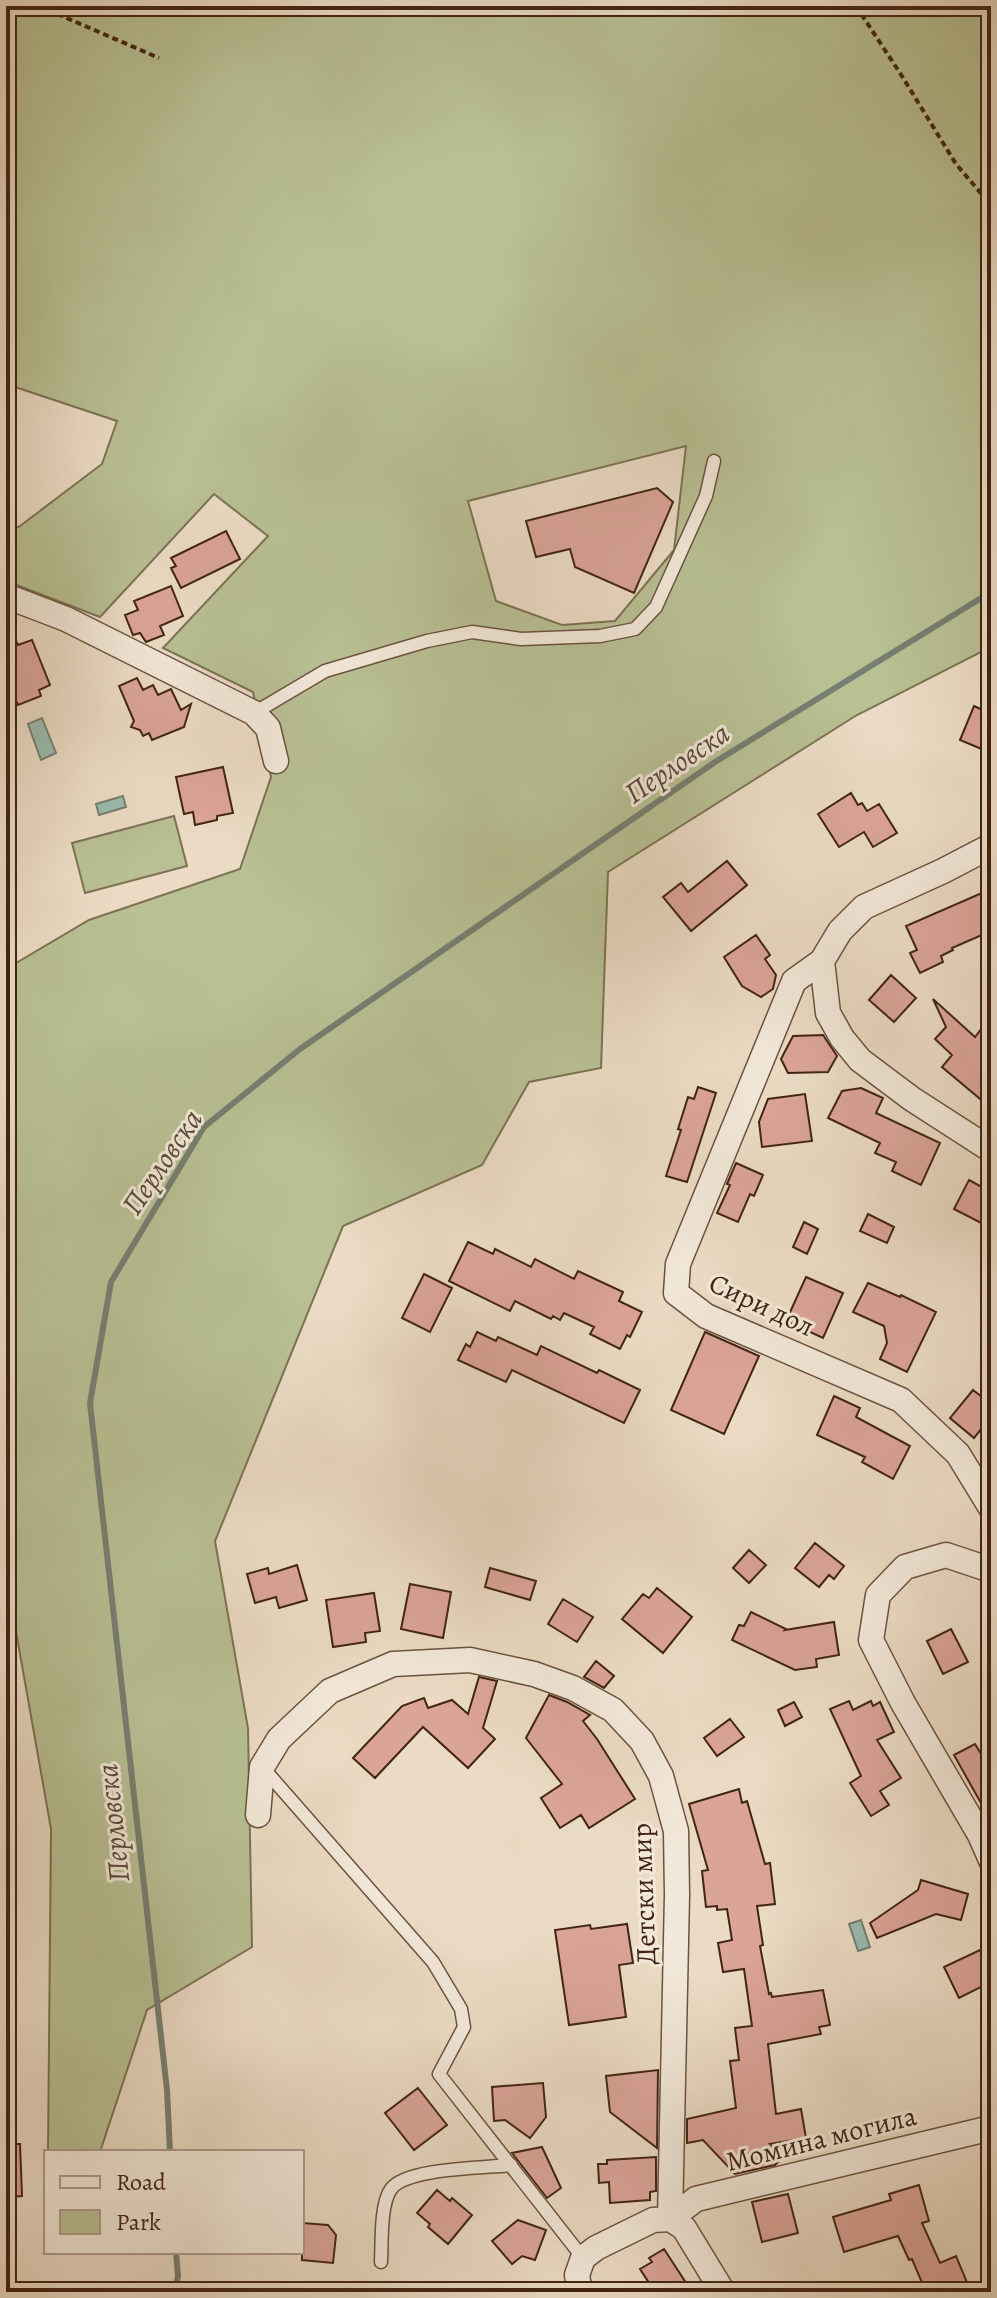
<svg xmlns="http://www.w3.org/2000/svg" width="997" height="2298" font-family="Alegreya,serif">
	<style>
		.green { fill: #b8c094; stroke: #7d7254; stroke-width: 2; fill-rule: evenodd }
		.water { fill: #99bbb0; stroke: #767f71; stroke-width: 2 }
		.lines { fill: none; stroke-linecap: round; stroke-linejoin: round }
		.stream { stroke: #767f71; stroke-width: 6 }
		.building { fill: #dba498; stroke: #422413; stroke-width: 2 }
		.lane-casing { stroke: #6c523f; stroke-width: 15 }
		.street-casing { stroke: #6c523f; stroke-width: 27 }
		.path { stroke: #422413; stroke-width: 4; stroke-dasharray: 6 4; stroke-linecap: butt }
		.lane { stroke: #f2e8d9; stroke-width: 12 }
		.street { stroke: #f2e8d9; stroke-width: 24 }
		.labels { text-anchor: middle; stroke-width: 6; stroke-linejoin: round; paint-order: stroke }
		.street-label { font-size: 28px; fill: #422413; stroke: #f2e8d9 }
		.water-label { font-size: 30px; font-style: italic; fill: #584a3a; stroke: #f2e8d9 }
	</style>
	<rect width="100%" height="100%" fill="#ebdbc4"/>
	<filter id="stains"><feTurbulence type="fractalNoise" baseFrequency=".0025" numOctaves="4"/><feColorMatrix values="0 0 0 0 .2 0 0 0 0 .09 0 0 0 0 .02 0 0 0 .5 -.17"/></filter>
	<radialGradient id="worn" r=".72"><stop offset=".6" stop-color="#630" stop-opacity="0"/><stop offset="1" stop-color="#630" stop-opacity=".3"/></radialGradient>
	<path class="green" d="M6,6H976L991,28V647L857,715L608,872L601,1068L529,1082L482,1165L343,1226L215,1541L248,1728L252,1947L147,2010L100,2152H48L51,1829L6,1575V969L89,920L240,869L271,777L253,692L163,648L268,536L214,494L100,617L6,581V533L20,526L102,464L117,421L6,384ZM686,446L674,550L615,621L562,625L496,601L468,501Z
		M174,816L187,866L85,893L72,843Z"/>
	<path class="water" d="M42,718L56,753L41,760L28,724Z
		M123,796L126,807L99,815L96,804Z
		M861,1920L870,1947L858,1951L849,1924Z"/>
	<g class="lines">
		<path class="stream" d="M170,2152L167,2090L90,1403L111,1282L204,1127L300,1049L715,762L991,592
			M175,2292L178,2276L176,2252"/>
	</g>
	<path class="building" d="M657,488L673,502L634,593L575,567L570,549L536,557L526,521Z
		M226,531L240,559L181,588L171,568L176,566L171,558Z
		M171,586L183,616L160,626L164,635L146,642L140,633L133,635L125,615L138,610L134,601Z
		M6,619L18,645L32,640L50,685L39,690L41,696L18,705L6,678Z
		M137,678L143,690L153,685L158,695L171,689L181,710L191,704L184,727L152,740L149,733L143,736L140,730L131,727L134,721L119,686Z
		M974,706L991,714V753L960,740Z
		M223,767L233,813L217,816V820L195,825L193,812L184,814L176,777Z
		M851,793L858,805L862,803L867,811L879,804L897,833L873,847L864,832L839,847L818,814Z
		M727,861L747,885L691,931L663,897L681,883L688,892Z
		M991,889V931L952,948L953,950L941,956L943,962L920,973L910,953L917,950L906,926Z
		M756,935L770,955L765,959L776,975L773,989L761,997L742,986L724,957Z
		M891,975L916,998L894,1022L869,1000Z
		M933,999L975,1037L982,1028L991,1036V1108L942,1067L952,1055L935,1039L946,1027Z
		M823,1035L837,1056L828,1072L788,1073L781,1059L793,1036Z
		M698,1087L716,1093L687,1182L666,1176L681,1130L678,1129L688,1097L694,1099Z
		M861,1088L883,1098L876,1113L940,1143L921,1185L892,1171L896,1162L875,1153L880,1143L828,1118L842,1091Z
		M805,1094L812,1141L762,1147L759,1122L768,1099Z
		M736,1163L763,1175L754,1196L750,1194L738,1222L717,1213L730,1185L727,1184Z
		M969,1180L991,1192V1228L954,1209Z
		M868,1214L894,1227L887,1243L860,1231Z
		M804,1222L818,1229L807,1254L793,1247Z
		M468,1242L493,1254L495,1249L531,1267L535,1259L574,1279L578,1271L623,1292L619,1301L642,1312L630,1337L627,1335L620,1349L590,1334L594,1327L564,1313L560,1320L553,1316L551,1319L515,1301L510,1311L449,1281Z
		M424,1274L452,1288L430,1332L402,1318Z
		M806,1277L843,1293L823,1338L786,1321Z
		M868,1283L900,1297L901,1295L936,1312L907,1372L880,1359L887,1343L884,1326L853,1312Z
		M477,1332L496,1341L498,1337L537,1355L541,1346L597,1373L599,1370L640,1390L624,1423L512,1370L506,1382L458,1360L466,1344L470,1347Z
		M705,1332L759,1356L724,1434L671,1410Z
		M973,1390L991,1404V1417L974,1438L950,1418Z
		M834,1396L860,1408L856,1417L910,1446L893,1479L862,1462L865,1457L817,1435Z
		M815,1543L844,1566L834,1579L829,1575L819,1587L795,1568Z
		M749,1550L766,1565L749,1583L733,1568Z
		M297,1565L307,1600L279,1608L276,1597L255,1603L247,1574L268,1568L269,1574Z
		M490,1568L536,1581L530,1600L485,1587Z
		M410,1584L451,1592L443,1638L401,1629Z
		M657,1588L692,1617L663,1653L622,1619L643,1594L649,1598Z
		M374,1593L380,1631L365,1633L366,1642L333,1647L326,1600Z
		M563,1599L593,1617L577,1642L548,1624Z
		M751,1612L786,1629L785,1630L834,1622L839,1655L816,1659L817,1667L795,1670L732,1640L739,1625L744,1626Z
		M951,1629L968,1662L943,1674L927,1641Z
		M596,1661L614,1676L604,1688L584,1677Z
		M479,1677L497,1681L483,1728L495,1739L468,1768L423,1727L375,1778L353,1758L402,1706L424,1698L428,1708L452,1700L468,1714Z
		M549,1695L567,1702L590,1715L583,1721L597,1739L635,1799L589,1828L581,1815L560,1828L541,1798L562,1784L526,1738Z
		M849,1701L853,1710L871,1701L873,1706L880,1702L894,1732L877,1740L901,1778L880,1791L889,1805L871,1816L850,1783L861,1776L830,1709Z
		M794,1702L802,1717L785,1726L778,1710Z
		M730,1719L744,1737L717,1756L704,1738Z
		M975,1744L983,1757L991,1753V1821L954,1755Z
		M739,1789L742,1803L747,1801L765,1864L770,1863L775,1904L757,1906L763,1945L760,1946L769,1994L771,1993L772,1997L823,1990L830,2025L819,2027L821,2034L768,2044L776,2114L801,2109L806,2138L770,2144L783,2157L775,2165L735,2174L703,2140L687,2143V2119L736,2108L730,2061L739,2060L735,2028L752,2026L744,1969L723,1972L718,1943L732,1940L727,1909L717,1910V1906L706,1907L702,1871L708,1870L689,1804Z
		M921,1880L968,1894L961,1920L936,1914L877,1938L870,1923L918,1890Z
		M627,1924L633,1963L619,1965L626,2017L569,2025L555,1930L590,1925L591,1929Z
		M980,1950L991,1972V1982L959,1998L944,1967Z
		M658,2070L657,2148L610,2112L606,2076Z
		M543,2083L546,2117L530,2138L505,2120L494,2121L492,2087Z
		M418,2088L447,2125L414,2150L385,2113Z
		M6,2144H20L22,2196L6,2197Z
		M542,2147L561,2188L547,2198L512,2153Z
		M656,2157V2191L650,2192V2200L610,2203L609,2182L599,2183L598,2164H607V2160Z
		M919,2185L929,2221L922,2223L940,2263L956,2256L971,2292H926L912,2259L909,2260L898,2236L844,2252L833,2217L891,2200L889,2194Z
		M437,2190L450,2201L452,2198L472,2215L448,2244L428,2227L430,2224L417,2213Z
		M788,2194L798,2233L762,2242L752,2202Z
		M518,2220L546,2230L535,2260L522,2256L512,2264L492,2241Z
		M302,2223L328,2225L336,2235L333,2263L302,2260Z
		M664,2249L692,2292H655L640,2269L652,2262L649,2258Z"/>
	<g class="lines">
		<defs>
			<path id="lane" d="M254,713L325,671L427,641L472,632L521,639L600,636L635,629L656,607L706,496L714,461
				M264,1769L433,1962L461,2009L464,2027L439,2074L583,2258
				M381,2262C382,2244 380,2204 391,2189C406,2168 484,2168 511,2165"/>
			<path id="street" d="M6,596L66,619L254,713L268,728L276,761
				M991,846L943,871L864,907L840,931L822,961L828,1013L842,1038L860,1060L912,1099L991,1150
				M822,961L794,981L678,1264L676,1293L706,1316L901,1400L958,1454L991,1508
				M991,1570L946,1555L905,1567L878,1595L871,1640L903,1703L980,1835L991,1860
				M258,1815L262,1767L279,1739L330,1691L393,1664L470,1660L534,1674L573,1688L613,1710L642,1741L661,1776L676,1831L677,1895L670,2219
				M670,2219L696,2199L991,2128
				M670,2219L684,2228L723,2292
				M580,2292L577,2275L583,2258L596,2248L653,2220L670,2219"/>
		</defs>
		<use href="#lane" class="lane-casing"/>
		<use href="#street" class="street-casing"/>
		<path class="path" d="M39,6L159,58
			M856,6L900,73L956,164L991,205"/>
		<use href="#lane" class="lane"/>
		<use href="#street" class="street"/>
	</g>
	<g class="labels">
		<g class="street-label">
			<text transform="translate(762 1304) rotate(25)" y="10">Сири дол</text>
			<text transform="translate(643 1894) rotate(-92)" y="10">Детски мир</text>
			<text transform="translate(821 2138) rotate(-14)" y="10">Момина могила</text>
		</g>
		<g class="water-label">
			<text transform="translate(677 763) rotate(-34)" y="10">Перловска</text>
			<text transform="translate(162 1162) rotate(-56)" y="10">Перловска</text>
			<text transform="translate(113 1823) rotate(-96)" y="10">Перловска</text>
		</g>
	</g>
	<rect width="997" height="2298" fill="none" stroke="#ebdbc4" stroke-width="32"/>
	<rect x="8" y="8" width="981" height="2282" fill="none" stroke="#422413" stroke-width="4"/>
	<rect x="16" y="16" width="965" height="2266" fill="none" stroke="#422413" stroke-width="2"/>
	<rect x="44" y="2150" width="260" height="104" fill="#f2e8d9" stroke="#ac9a8a" stroke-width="2"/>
	<rect x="60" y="2176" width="40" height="12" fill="#f2e8d9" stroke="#ac9a8a" stroke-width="2"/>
	<text x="116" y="2190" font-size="24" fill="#422413">Road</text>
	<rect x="60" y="2210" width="40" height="24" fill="#b8c094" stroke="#ac9a8a" stroke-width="2"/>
	<text x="116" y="2230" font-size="24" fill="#422413">Park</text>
	<rect width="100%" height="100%" filter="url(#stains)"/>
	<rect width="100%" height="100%" fill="url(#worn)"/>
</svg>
